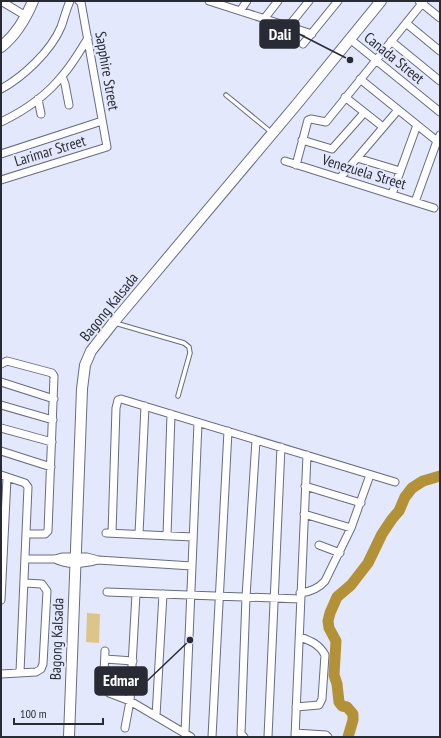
<svg xmlns="http://www.w3.org/2000/svg" width="441" height="738" font-family="'PT Sans Narrow',sans-serif">
	<style>
		.green { fill: #ddc488 }
		.lines { fill: none; stroke-linecap: round; stroke-linejoin: round }
		.river { stroke: #b39137; stroke-width: 11 }
		.lane-casing { stroke: #686c81; stroke-width: 5.5 }
		.street-casing { stroke: #686c81; stroke-width: 9 }
		.secondary-casing { stroke: #686c81; stroke-width: 12 }
		.lane { stroke: #fff; stroke-width: 3.5 }
		.street { stroke: #fff; stroke-width: 7 }
		.secondary { stroke: #fff; stroke-width: 10 }
		.labels { text-anchor: middle; stroke-width: 4; stroke-linejoin: round; paint-order: stroke }
		.street-label { font-size: 15px; fill: #292b34; stroke: #e4e8fc }
		.leader { fill: none; stroke: #292b34; stroke-width: 1.5 }
		.callout-dot { fill: #292b34; stroke: #e4e8fc; stroke-width: 1.5 }
		.callout { fill: #292b34; stroke: #292b34; stroke-width: 1.5 }
		.callout-label { font-size: 16px; text-anchor: middle; font-weight: bold; fill: #fff }
	</style>
	<rect width="100%" height="100%" fill="#e4e8fc"/>
	<path class="green" d="M87,613L100,614L99,643L86,642Z"/>
	<g class="lines">
		<path class="river" d="M348,737L353,720V714L347,707L342,706L339,702L337,684L334,675L336,641L329,628L328,621L330,613L337,597L351,585L368,563L382,534L392,519L399,511L405,497L412,488L423,481L440,476"/>
		<defs>
			<path id="lane" d="M226,95L271,132
				M115,323L184,343L189,347L190,353L178,396"/>
			<path id="street" d="M1,1L26,16
				M209,1L312,34
				M419,1L440,18
				M240,11L247,1
				M264,19L278,1
				M406,23L440,51
				M288,27L309,1
				M350,39L440,112
				M391,41L440,81
				M303,44L338,1
				M62,76L65,84L69,105
				M360,79L437,141
				M1,89C23,77 51,51 61,27C64,19 66,10 70,1
				M345,97L383,127
				M38,99L41,114
				M1,122C24,111 46,96 62,76C72,65 80,51 88,38
				M302,140L332,149L364,113
				M1,154L102,121
				M357,158L400,171
				M285,161L434,208
				M296,165L308,120L311,119L326,122L424,1
				M340,178L398,110
				M1,180L107,147L81,2L79,1
				M392,194L417,125
				M415,202L437,141L440,135
				M1,364L7,361L52,373L54,376L48,531L45,534H26
				M1,382L54,399
				M1,405L53,420
				M1,428L52,442
				M1,451L51,467
				M1,475L25,483L28,487L20,672
				M305,486L361,503
				M304,514L351,528
				M106,533L193,537
				M112,533L116,408L118,400L121,399L395,482
				M139,534L145,406
				M167,536L171,414
				M319,545L340,553
				M26,559H55L62,557H87L98,560L192,566
				M55,559C68,566 84,564 98,560
				M107,592L300,599
				M300,593C310,592 319,588 325,581L351,528L370,475
				M1,600L7,478
				M105,659L133,661
				M1,674L36,672L41,669L43,664L47,591L42,584L25,583
				M104,674L105,651
				M109,693L130,701L191,737
				M296,707L319,705L322,699L325,655C319,644 311,641 300,637
				M156,716L163,594
				M125,728L130,701L136,594
				M185,733L198,423
				M295,733L326,735L328,737
				M212,737L228,431
				M244,737L241,734L246,597L256,440
				M268,737L281,447
				M295,737L307,455"/>
			<path id="secondary" d="M1,47C16,35 26,18 33,1
				M69,737L82,389L85,365L91,351L113,323L297,104L381,1"/>
		</defs>
		<use href="#lane" class="lane-casing"/>
		<use href="#street" class="street-casing"/>
		<use href="#secondary" class="secondary-casing"/>
		<use href="#lane" class="lane"/>
		<use href="#street" class="street"/>
		<use href="#secondary" class="secondary"/>
	</g>
	<g class="labels">
		<g class="street-label">
			<text transform="translate(394 58) rotate(39)" y="5">Canada Street</text>
			<text transform="translate(107 71) rotate(80)" y="5">Sapphire Street</text>
			<text transform="translate(50 151) rotate(-17)" y="5">Larimar Street</text>
			<text transform="translate(364 172) rotate(17)" y="5">Venezuela Street</text>
			<text transform="translate(109 307) rotate(-51)" y="5">Bagong Kalsada</text>
			<text transform="translate(57 639) rotate(-88)" y="5">Bagong Kalsada</text>
		</g>
	</g>
	<path class="leader" d="M350 60L299 34M190 640L147 681"/>
	<g class="callout-dot">
		<circle cx="350" cy="60" r="4"/>
		<circle cx="190" cy="640" r="4"/>
	</g>
	<g class="callout">
		<rect x="260" y="20" width="39" height="28" rx="4"/>
		<rect x="95" y="667" width="52" height="28" rx="4"/>
	</g>
	<g class="callout-label">
		<text x="280" y="40">Dali</text>
		<text x="121" y="686">Edmar</text>
	</g>
	<rect width="441" height="738" fill="none" stroke="#292b34" stroke-width="4"/>
	<path d="M14 718v6h89v-6" fill="none" stroke="#292b34" stroke-width="2"/>
	<text x="20" y="718" font-size="12" fill="#292b34" stroke="#e4e8fc" stroke-width="3" paint-order="stroke">100 m</text>
</svg>
